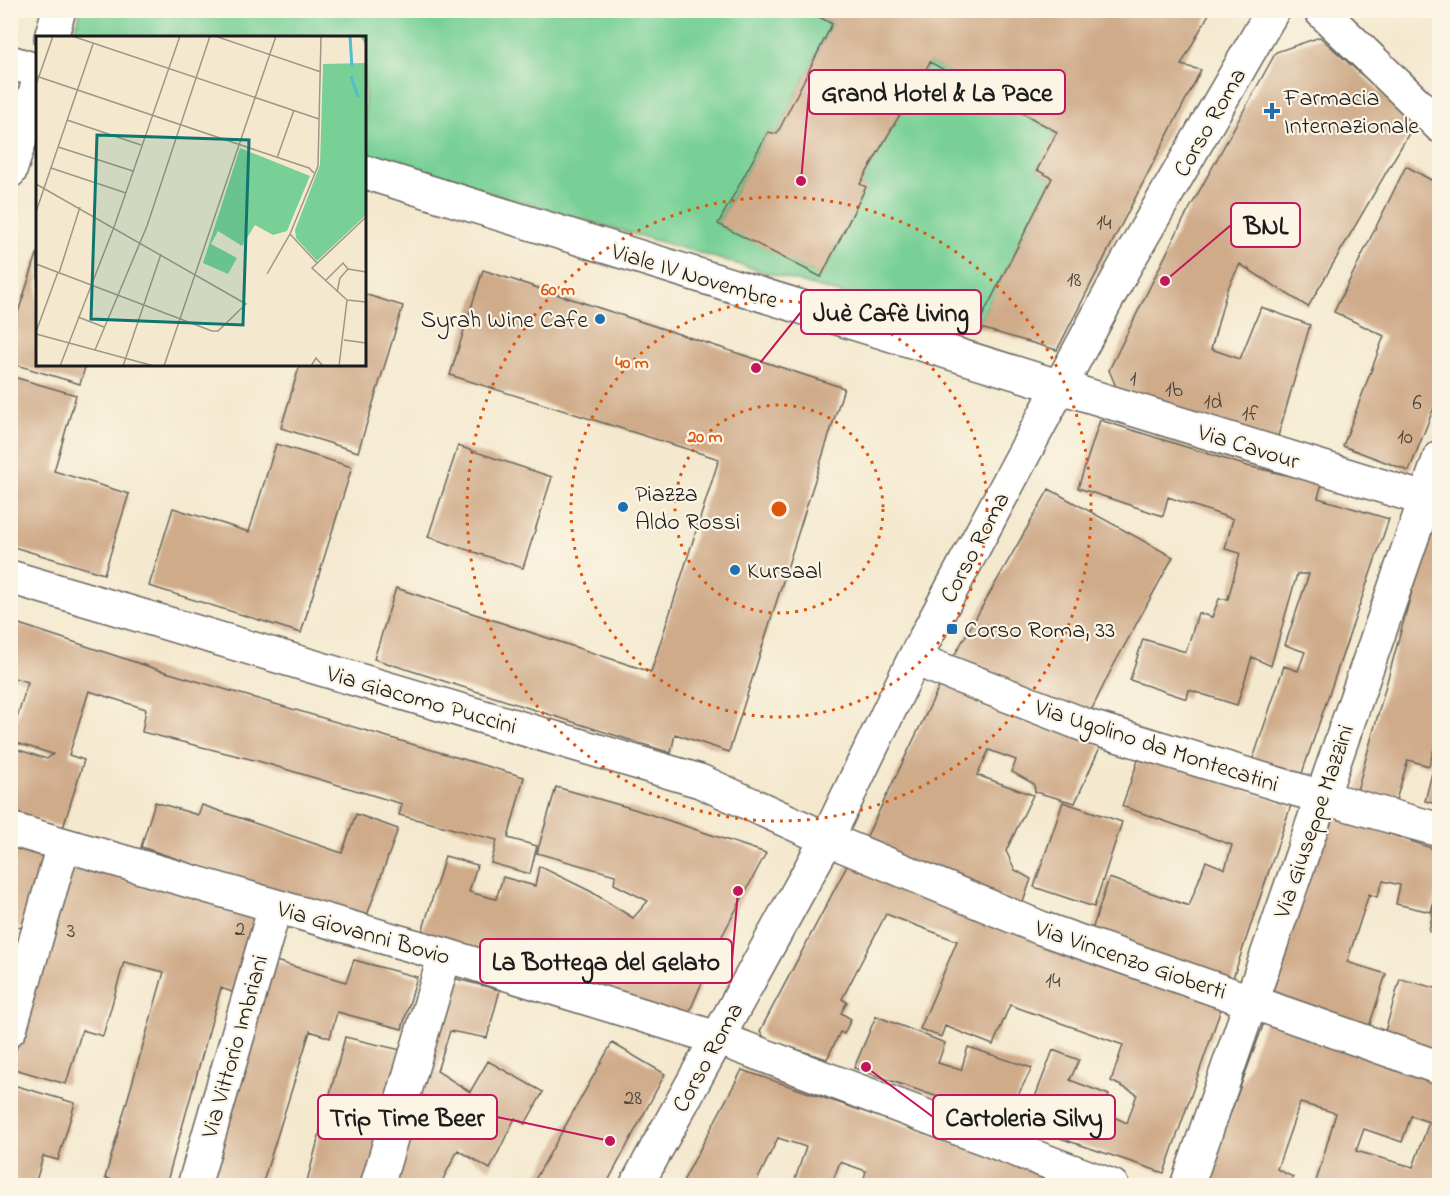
<svg xmlns="http://www.w3.org/2000/svg" width="1450" height="1196" font-family="'Indie Flower',sans-serif">
	<style>
		.green { fill: #78d096; stroke: #4a7659; stroke-width: 1.5 }
		.building { fill: #cfab8a; fill-rule: evenodd }
		.lines { fill: none; stroke-linecap: round; stroke-linejoin: round }
		.minor-casing { stroke: #68645b; stroke-width: 36 }
		.minor { stroke: #fff; stroke-width: 33 }
		.ring { fill: none; stroke: #de560d; stroke-width: 3; stroke-dasharray: 3 6 }
		.poi-dot { fill: #1f6fb2; stroke: #fcf5e5; stroke-width: 2 }
		.labels { text-anchor: middle; stroke-width: 4.5; stroke-linejoin: round; paint-order: stroke }
		.number-label { font-size: 21px; fill: #494038 }
		.poi-label { font-size: 24px; fill: #1c1c1c; stroke: #fcf5e5; text-anchor: start }
		.street-label { font-size: 24px; fill: #1c1c1c; stroke: #fcf5e5 }
		.inset-river { fill: none; stroke: #52bdcd; stroke-width: 3 }
		.inset-road { fill: none; stroke: #9e9787; stroke-width: 1.5 }
		.view { fill: #0f766e; fill-opacity: 0.15; stroke: #0f766e; stroke-width: 3 }
		.inset-edge { fill: none; stroke: #1c1c1c; stroke-width: 3 }
		.centre { fill: #de560d; stroke: #fcf5e5; stroke-width: 3 }
		.ring-label { font-size: 18px; text-anchor: middle; font-weight: bold; fill: #de560d; stroke: #fcf5e5; stroke-width: 4.5; stroke-linejoin: round; paint-order: stroke }
		.leader { fill: none; stroke: #c2185b; stroke-width: 2 }
		.callout-dot { fill: #c2185b; stroke: #fcf5e5; stroke-width: 2 }
		.callout { fill: #fcf5e5; stroke: #c2185b; stroke-width: 2 }
		.callout-label { font-size: 26px; text-anchor: middle; font-weight: bold; fill: #1c1c1c }
	</style>
	<rect width="100%" height="100%" fill="#fcf5e5"/>
	<filter id="ink" filterUnits="userSpaceOnUse"><feTurbulence type="fractalNoise" baseFrequency=".0167" numOctaves="2"/><feDisplacementMap in="SourceGraphic" scale="12" xChannelSelector="R" yChannelSelector="G"/><feConvolveMatrix kernelMatrix="1 2 1 2 8 2 1 2 1" color-interpolation-filters="sRGB"/></filter>
	<filter id="wash" filterUnits="userSpaceOnUse"><feTurbulence type="fractalNoise" baseFrequency=".008" numOctaves="4" result="noise"/><feDisplacementMap in="SourceGraphic" scale="24" xChannelSelector="R" yChannelSelector="G"/><feGaussianBlur stdDeviation="1.35" result="paint"/><feColorMatrix in="noise" values="0 0 0 0 0 0 0 0 0 0 0 0 0 0 0 0 0 1.4 0 .05"/><feComposite in="paint" operator="in"/></filter>
	<g filter="url(#wash)">
		<rect width="100%" height="100%" fill="#f4e9cf"/>
		<path class="green" d="M81,10L807,11L832,24L777,134L768,132L718,223L821,277L865,187L860,184L930,62L1057,132L1037,170L1052,178L977,327L831,291L365,157L364,38H72Z"/>
		<g id="blocks">
			<path class="building" d="M807,10H1211L1181,65L1201,70L1057,350L977,327L1052,178L1037,170L1057,132L930,62L860,184L866,187L821,277L718,224L768,132L777,134L832,24Z
				M1320,37L1415,123L1308,307L1240,264L1227,290L1211,349L1240,359L1261,307L1310,325L1276,443L1121,399L1109,370L1180,226L1276,52Z
				M1406,166L1440,185V392L1409,471L1343,446L1384,336L1334,312Z
				M38,251V364H86L80,384L10,363V337Z
				M483,270L844,388L729,752L675,734L671,753L374,659L396,588L651,672L719,459L450,375Z
				M364,294L403,306L358,452L281,428L300,364H364Z
				M10,376L76,395L54,471L129,494L104,574L10,546Z
				M1100,420L1247,466L1322,483L1318,498L1389,519L1299,782L1251,765L1284,666L1298,671L1305,652L1285,645L1309,574H1297L1271,666L1252,657L1237,705L1189,690L1187,699L1130,680L1143,639L1186,652L1198,613L1212,617L1219,599H1228L1240,553L1225,549L1233,519L1168,497L1163,516L1078,488Z
				M276,444L352,467L301,633L149,586L173,508L249,532Z
				M458,446L552,477L523,568L428,537Z
				M1049,489L1173,557L1110,672L1089,715L949,665Z
				M1432,518L1440,520V729L1429,766L1408,760L1393,810L1355,798Z
				M10,621L159,670L524,777L508,838L537,846L530,874L491,863L497,840L399,815L402,804L258,761L142,732L146,709L89,691L69,755L84,760L63,828L10,811L13,748L47,759L53,754L10,741L28,682L10,677Z
				M944,677L1101,745L1075,803L1035,792L1034,784L1012,772L1016,760L989,750L977,775L1033,795L1006,851L1015,870L1031,879L1022,905L863,844Z
				M1439,745H1440V805L1425,801Z
				M1140,755L1291,805L1231,984L1090,936L1109,878L1189,906L1206,861L1225,869L1232,845L1122,806Z
				M556,787L634,809L766,853L721,938L686,1020L421,936L445,856L477,865L469,892L496,899L503,877L535,886L539,866L590,891L633,918L648,901L614,884L615,875L537,853Z
				M155,802L198,815L202,805L342,853L356,814L398,829L365,921L141,847Z
				M1063,802L1122,822L1094,907L1034,887Z
				M1331,814L1440,851V878L1431,912L1396,904L1400,885L1383,881L1377,897L1369,894L1347,962L1386,974L1368,1030L1269,999Z
				M10,847L50,858L30,930L10,925Z
				M70,860L264,916L240,995L221,988L166,1185H132L105,1178L164,972L124,962L103,1036L82,1030L66,1084L11,1068Z
				M849,862L1222,1006L1164,1173L1024,1126L1053,1050L1079,1060L1070,1080L1109,1095L1103,1112L1127,1123L1137,1094L1111,1081L1123,1045L1010,1005L993,1045L945,1026L941,1037L920,1029L957,941L886,914L842,999L847,1002L841,1013L851,1019L844,1034L840,1032L827,1059L765,1039L760,1031Z
				M1438,888H1440V934L1429,931Z
				M269,959L346,982L354,960L417,977L402,1029L337,1012L330,1038L310,1031L262,1185H201Z
				M449,977L500,990L487,1038L450,1031L437,1071L470,1092L488,1061L543,1092L525,1124L515,1118L490,1169L458,1150L440,1185H390Z
				M1400,979L1440,989V1055L1384,1035Z
				M876,1016L945,1043L938,1063L961,1070L968,1047L1032,1068L1005,1120L854,1068Z
				M1265,1020L1440,1082V1185H1315L1336,1113L1300,1103L1277,1169L1293,1177L1290,1185H1204ZM1411,1116L1429,1122L1413,1167L1356,1151L1364,1129L1402,1142Z
				M345,1037L401,1050L367,1185H306Z
				M612,1043L665,1074L606,1185H532Z
				M742,1070L945,1139L1075,1185H862L866,1171L840,1162L831,1185H793L806,1147L778,1138L755,1185H681Z
				M10,1084L75,1103L58,1160L43,1156L35,1185H10Z"/>
		</g>
	</g>
	<g filter="url(#ink)">
		<use href="#blocks" fill-opacity="0" stroke="#68645b" stroke-width="1.5"/>
		<g class="lines">
			<defs>
				<path id="minor" d="M1320,10L1440,126
					M51,38L59,10
					M10,62L38,71
					M10,171L38,84
					M364,172L1440,504
					M10,577L700,781L827,839L1041,928L1440,1068
					M914,659L1087,726L1321,797L1440,830
					M10,829L445,955L717,1038L1112,1186
					M10,1029L63,846
					M194,1186L275,907
					M377,1186L445,955
					M636,1186L827,839L914,659L1059,388L1125,266L1273,10
					M1187,1186L1440,457"/>
			</defs>
			<use href="#minor" class="minor-casing"/>
			<use href="#minor" class="minor"/>
		</g>
	</g>
	<g class="ring">
		<circle cx="779" cy="509" r="104"/>
		<circle cx="779" cy="509" r="208"/>
		<circle cx="779" cy="509" r="312"/>
	</g>
	<g class="poi-dot">
		<path d="M1269 102h6v6h6v6h-6v6h-6v-6h-6v-6h6z"/>
		<circle cx="600" cy="319" r="6"/>
		<circle cx="623" cy="507" r="6"/>
		<circle cx="735" cy="570" r="6"/>
		<rect x="946" y="623" width="12" height="12" rx="3"/>
	</g>
	<g class="labels">
		<g class="number-label">
			<text x="1104" y="229">14</text>
			<text x="1074" y="286">18</text>
			<text x="1133" y="385">1</text>
			<text x="1174" y="396">1b</text>
			<text x="1213" y="408">1d</text>
			<text x="1417" y="409">6</text>
			<text x="1250" y="420">1f</text>
			<text x="1405" y="443">10</text>
			<text x="240" y="935">2</text>
			<text x="71" y="937">3</text>
			<text x="1053" y="987">14</text>
			<text x="633" y="1104">28</text>
		</g>
		<g class="poi-label">
			<text x="1284" y="105">Farmacia<tspan x="1284" dy="28">Internazionale</tspan></text>
			<text x="588" y="327" text-anchor="end">Syrah Wine Cafe</text>
			<text x="635" y="501">Piazza<tspan x="635" dy="28">Aldo Rossi</tspan></text>
			<text x="747" y="578">Kursaal</text>
			<text x="964" y="637">Corso Roma, 33</text>
		</g>
		<g class="street-label">
			<text transform="translate(1209 122) rotate(-60)" y="8">Corso Roma</text>
			<text transform="translate(695 275) rotate(17)" y="8">Viale IV Novembre</text>
			<text transform="translate(1249 446) rotate(17)" y="8">Via Cavour</text>
			<text transform="translate(974 547) rotate(-62)" y="8">Corso Roma</text>
			<text transform="translate(422 699) rotate(16)" y="8">Via Giacomo Puccini</text>
			<text transform="translate(1157 745) rotate(18)" y="8">Via Ugolino da Montecatini</text>
			<text transform="translate(1313 821) rotate(-71)" y="8">Via Giuseppe Mazzini</text>
			<text transform="translate(364 932) rotate(16)" y="8">Via Giovanni Bovio</text>
			<text transform="translate(1131 959) rotate(19)" y="8">Via Vincenzo Gioberti</text>
			<text transform="translate(234 1046) rotate(-74)" y="8">Via Vittorio Imbriani</text>
			<text transform="translate(707 1057) rotate(-61)" y="8">Corso Roma</text>
		</g>
	</g>
	<g transform="translate(36 36)">
		<rect width="330" height="330" fill="#f4e9cf"/>
		<path d="M324,0H330V179L281,225L260,202L259,194L284,129L287,28L329,27V8ZM204,112L274,140L251,195L237,199L219,189L206,210L182,195L175,208L201,222L192,238L167,227Z" fill="#78d096"/>
		<path class="inset-river" d="M314,0L316,31M315,40L322,61"/>
		<path class="inset-road" d="M36,0L283,83M179,0L285,36M0,40L273,132L278,137M0,49L17,0M31,84L105,109M22,111L97,135M241,122L258,74M15,132L90,157M0,148L210,268L182,295H176L0,228M0,176L57,8M254,198L281,227M312,233L330,236M23,237L44,171M231,238L254,198L282,130L285,0M289,245L307,227L312,233L304,242L301,256M311,264L330,266M42,281L68,291M0,296L22,236M0,298L118,330M308,304L330,307M59,314L111,190L174,0M24,330L78,191L144,0M87,330L125,218M128,330L240,0M275,330L280,322L287,330M303,330L311,264L276,232L330,181"/>
		<path class="view" d="M61,99L213,104L207,289L55,283Z"/>
		<rect width="330" height="330" class="inset-edge"/>
	</g>
	<circle cx="779" cy="509" r="9" class="centre"/>
	<g class="ring-label">
		<text x="558" y="295">60 m</text>
		<text x="632" y="368">40 m</text>
		<text x="705" y="442">20 m</text>
	</g>
	<path class="leader" d="M801 181L809 92M1165 281L1231 225M756 368L801 312M738 891L732 961M610 1141L497 1117M866 1067L933 1117"/>
	<g class="callout-dot">
		<circle cx="801" cy="181" r="6"/>
		<circle cx="1165" cy="281" r="6"/>
		<circle cx="756" cy="368" r="6"/>
		<circle cx="738" cy="891" r="6"/>
		<circle cx="610" cy="1141" r="6"/>
		<circle cx="866" cy="1067" r="6"/>
	</g>
	<g class="callout">
		<rect x="809" y="70" width="256" height="44" rx="6"/>
		<rect x="1231" y="203" width="69" height="44" rx="6"/>
		<rect x="801" y="290" width="180" height="44" rx="6"/>
		<rect x="480" y="939" width="252" height="44" rx="6"/>
		<rect x="318" y="1095" width="179" height="44" rx="6"/>
		<rect x="933" y="1095" width="182" height="44" rx="6"/>
	</g>
	<g class="callout-label">
		<text x="937" y="101">Grand Hotel &amp; La Pace</text>
		<text x="1266" y="234">BNL</text>
		<text x="891" y="321">Juè Cafè Living</text>
		<text x="606" y="970">La Bottega del Gelato</text>
		<text x="407" y="1126">Trip Time Beer</text>
		<text x="1024" y="1126">Cartoleria Silvy</text>
	</g>
	<rect width="1450" height="1196" fill="none" stroke="#fcf5e5" stroke-width="36"/>
</svg>
